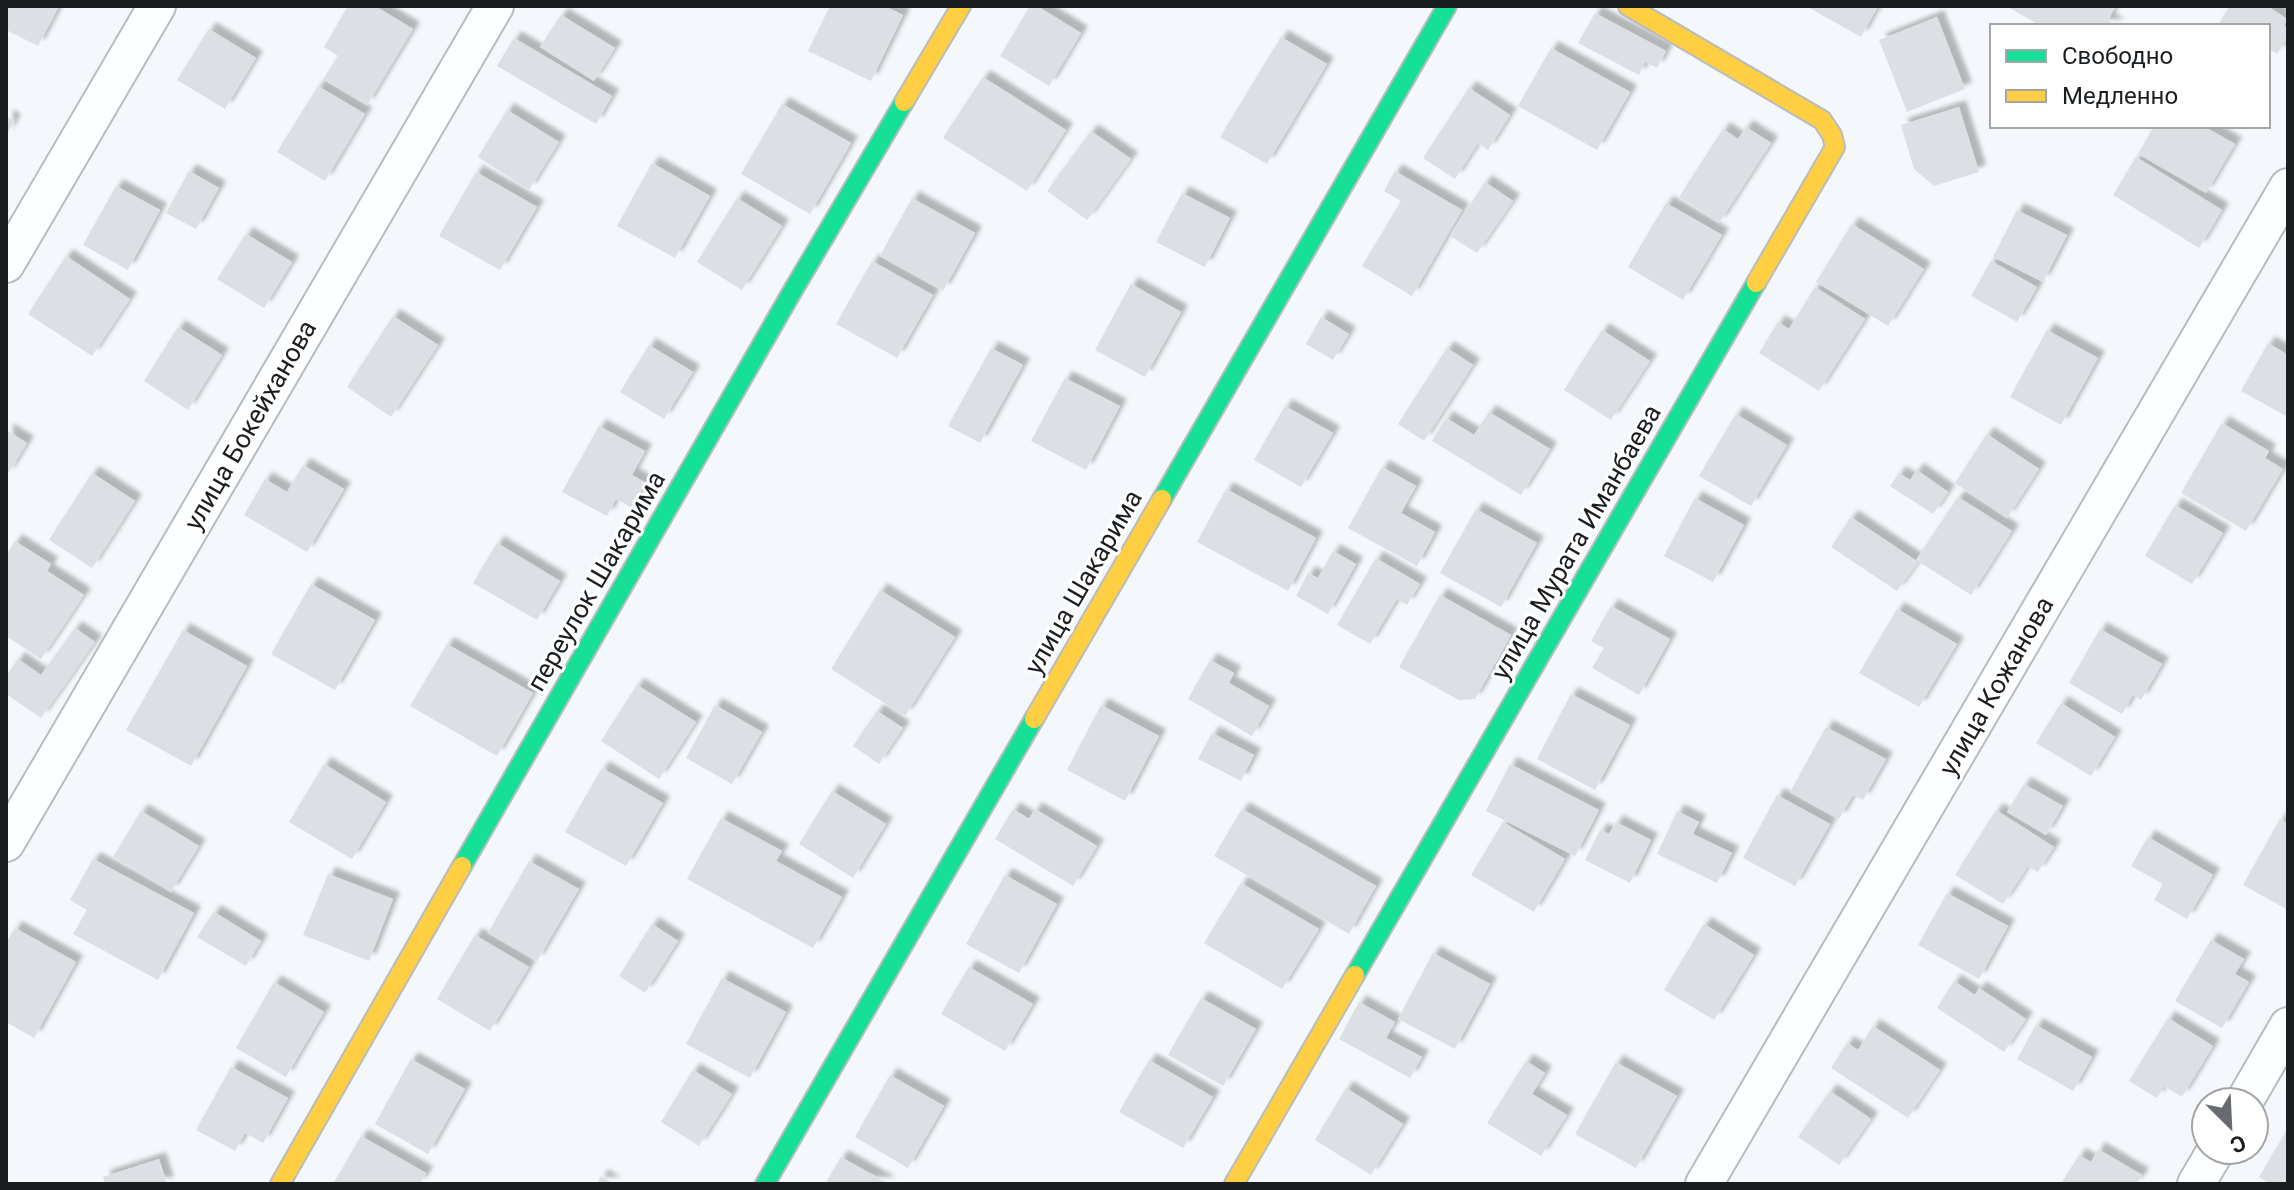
<svg xmlns="http://www.w3.org/2000/svg" width="2294" height="1190" font-family="Roboto,sans-serif">
	<style>
		.building { fill: #dcdfe3; filter: url(#shadow) }
		.lines { fill: none; stroke-linecap: round; stroke-linejoin: round }
		.street-casing { stroke: #b8bcbe; stroke-width: 40 }
		.fast-casing { stroke: #b8bcbe; stroke-width: 22 }
		.slow-casing { stroke: #b8bcbe; stroke-width: 22 }
		.street { stroke: #fdfeff; stroke-width: 36 }
		.fast { stroke: #16e098; stroke-width: 18 }
		.slow { stroke: #ffcf43; stroke-width: 18 }
		.labels { text-anchor: middle; stroke-width: 6; stroke-linejoin: round; paint-order: stroke }
		.street-label { font-size: 26px; fill: #1b1e21; stroke: #fff }
	</style>
	<defs>
		<filter id="shadow"><feDropShadow dx="7" dy="-7" stdDeviation="2" flood-color="#0004"/></filter>
	</defs>
	<rect width="100%" height="100%" fill="#f4f8fc"/>
	<path class="building" d="M6,6H59L38,46L6,30Z
		M348,6H375L413,29L367,105L323,79L338,56L324,47Z
		M830,6H884L903,15L871,81L808,51Z
		M1030,6H1037L1081,33L1049,86L1000,56Z
		M1806,6H1878L1861,37Z
		M2006,6H2116L2108,20L2118,26H2041Z
		M2230,6H2267L2287,19L2284,26L2288,28V37L2277,54L2271,50L2268,54V26H2217Z
		M1595,13L1666,51L1657,68L1645,62L1639,75L1578,43Z
		M561,15L615,48L594,81L540,47Z
		M1937,17L1965,89L1907,112L1879,40Z
		M209,29L256,58L225,109L177,80Z
		M1281,37L1327,64L1267,164L1220,137Z
		M514,38L612,96L596,124L497,66Z
		M1551,48L1630,92L1597,150L1518,106Z
		M983,77L1066,130L1027,191L943,138Z
		M318,86L365,114L325,181L277,152Z
		M1469,88L1510,115L1488,150L1478,143L1455,179L1423,158Z
		M782,104L851,143L810,214L741,174Z
		M1959,107L1979,172L1934,186L1914,169L1901,125Z
		M507,110L559,142L529,190L478,157Z
		M6,116L14,121L6,136Z
		M2154,126H2203L2235,144L2206,193L2138,154Z
		M1746,127L1771,143L1719,223L1679,197L1723,129L1738,139Z
		M1091,131L1131,159L1087,220L1047,191Z
		M2136,157L2222,210L2199,248L2113,195Z
		M652,163L710,196L675,258L617,226Z
		M189,171L219,188L196,229L166,213Z
		M1395,171L1462,210L1412,296L1362,266L1401,201L1384,191Z
		M476,172L537,207L500,270L439,236Z
		M1485,182L1513,201L1477,253L1450,236Z
		M116,186L160,210L128,270L83,245Z
		M1182,193L1230,218L1205,267L1156,242Z
		M737,198L782,226L742,290L697,262Z
		M912,198L975,233L943,291L880,256Z
		M1666,203L1722,235L1683,300L1628,267Z
		M2017,210L2067,235L2043,282L1993,257Z
		M1852,224L1924,269L1888,326L1816,282Z
		M246,234L292,262L264,308L217,279Z
		M66,256L130,299L92,356L28,314Z
		M872,261L933,295L897,358L836,324Z
		M1991,261L2037,287L2017,322L1971,296Z
		M1131,284L1181,312L1145,377L1095,350Z
		M1815,287L1865,319L1819,391L1759,353L1778,322L1789,329Z
		M393,316L438,345L391,417L347,387Z
		M1321,317L1349,334L1333,360L1306,344Z
		M178,327L222,355L188,410L144,381Z
		M1602,330L1650,361L1611,420L1564,390Z
		M2047,330L2098,358L2061,425L2010,397Z
		M2268,343L2288,355V412L2286,416L2241,391Z
		M649,345L693,372L664,419L620,392Z
		M991,348L1023,365L980,443L948,426Z
		M1447,348L1473,365L1424,441L1398,424Z
		M1065,378L1120,406L1086,470L1031,441Z
		M1285,406L1333,433L1301,487L1254,460Z
		M1489,412L1550,449L1521,495L1432,441L1446,418L1474,435Z
		M1736,414L1787,445L1751,506L1699,476Z
		M2222,423L2269,451L2265,458L2283,469L2246,531L2181,493Z
		M599,426L645,451L632,475L646,483L632,508L616,499L607,516L562,492Z
		M6,430L27,443L6,477Z
		M1987,434L2039,469L2007,518L1955,483Z
		M303,465L344,489L307,552L244,515L265,479L287,492Z
		M1382,467L1416,486L1401,513L1435,532L1417,566L1348,528Z
		M1917,470L1948,492L1933,514L1890,486L1899,473L1910,480Z
		M92,473L135,501L92,568L49,540Z
		M1226,489L1316,538L1288,591L1197,542Z
		M1958,497L2012,531L1971,595L1916,560Z
		M1695,498L1744,525L1713,582L1664,556Z
		M2175,505L2223,533L2192,584L2145,556Z
		M1476,509L1537,543L1501,607L1440,573Z
		M1851,517L1918,562L1897,591L1831,547Z
		M15,541L51,564L47,571L84,595L41,659L6,636V556Z
		M497,543L560,581L537,620L473,583Z
		M1333,551L1356,564L1328,614L1296,596L1308,573L1318,578Z
		M1376,558L1420,584L1407,605L1397,599L1370,644L1337,625Z
		M311,584L375,620L335,690L271,654Z
		M880,590L955,637L905,716L831,669Z
		M1440,595L1511,635L1475,699L1459,700L1399,667Z
		M1611,606L1670,639L1639,695L1592,668L1604,648L1591,641Z
		M1897,609L1957,644L1919,707L1859,673Z
		M75,628L95,642L41,718L6,694V676L18,659L41,675Z
		M2100,629L2162,664L2141,700L2133,695L2122,714L2069,683Z
		M183,630L247,666L191,766L126,730Z
		M447,644L533,693L497,756L410,706Z
		M1210,660L1234,673L1229,683L1269,706L1252,736L1188,699Z
		M637,685L696,722L659,779L601,741Z
		M1571,694L1630,725L1595,790L1537,759Z
		M2061,703L2115,737L2091,776L2036,743Z
		M715,705L762,732L732,784L686,758Z
		M1101,705L1159,736L1125,801L1067,770Z
		M877,711L903,728L879,764L853,746Z
		M1826,727L1886,759L1863,800L1853,795L1839,819L1790,792Z
		M1212,733L1254,755L1241,781L1198,759Z
		M324,764L386,802L352,859L289,822Z
		M1510,764L1599,810L1575,856L1486,811Z
		M602,768L663,803L626,866L565,832Z
		M2024,784L2063,806L2046,835L2007,812Z
		M832,791L886,824L853,878L799,844Z
		M1777,795L1830,824L1795,886L1743,858Z
		M1013,809L1029,819L1035,809L1097,846L1073,886L995,839Z
		M1242,809L1376,886L1349,934L1214,856Z
		M1996,810L2054,847L2038,872L2028,866L2003,904L1955,875Z
		M141,811L199,846L171,892L113,857Z
		M1677,811L1699,822L1693,834L1732,853L1717,883L1657,854Z
		M721,818L782,851L776,861L842,897L813,948L687,879Z
		M2280,819L2288,824V910L2243,885Z
		M1503,822L1565,859L1534,912L1471,875Z
		M1616,822L1651,840L1630,883L1585,860L1600,830L1609,834Z
		M2148,837L2213,875L2187,919L2154,900L2163,884L2131,866Z
		M93,859L194,913L158,980L73,934L87,910L70,900Z
		M529,861L579,889L537,961L488,933Z
		M328,874L393,899L369,961L303,935Z
		M1005,875L1057,904L1019,973L966,944Z
		M1241,883L1319,929L1282,989L1204,943Z
		M1947,893L2008,926L1979,979L1918,945Z
		M214,912L261,941L246,966L197,937Z
		M652,924L678,941L645,993L619,976Z
		M1704,924L1754,955L1714,1020L1664,990Z
		M15,928L76,962L34,1038L6,1022V943Z
		M475,935L529,967L490,1031L437,999Z
		M2211,940L2244,959L2235,974L2249,982L2222,1028L2175,1001Z
		M1433,953L1490,984L1455,1049L1398,1019Z
		M969,967L1033,1004L1005,1051L941,1014Z
		M722,978L786,1012L750,1078L686,1044Z
		M1954,981L1975,995L1979,988L2026,1019L2004,1052L1937,1008Z
		M274,982L324,1012L286,1077L236,1048Z
		M1201,998L1256,1029L1223,1086L1168,1055Z
		M1359,1002L1395,1022L1386,1038L1422,1057L1410,1078L1339,1039Z
		M2168,1018L2213,1046L2182,1097L2164,1086L2157,1098L2129,1081Z
		M2036,1025L2092,1057L2073,1091L2017,1059Z
		M1873,1026L1940,1070L1908,1118L1831,1068L1847,1043L1858,1050Z
		M411,1059L465,1089L428,1154L375,1124Z
		M1149,1060L1213,1097L1183,1148L1119,1112Z
		M1526,1061L1545,1073L1532,1094L1567,1115L1541,1156L1487,1123Z
		M1616,1062L1677,1096L1636,1168L1575,1134Z
		M231,1067L288,1098L263,1143L245,1133L235,1151L196,1130Z
		M693,1070L732,1094L699,1146L661,1122Z
		M890,1075L944,1106L908,1168L855,1137Z
		M1346,1088L1403,1124L1371,1175L1315,1140Z
		M1830,1091L1871,1119L1839,1165L1798,1137Z
		M2288,1128V1184H2271L2259,1177Z
		M361,1136L426,1173L420,1184H333Z
		M2098,1149L2142,1175L2136,1184H2061L2079,1155L2091,1162Z
		M841,1157L889,1184H825Z
		M159,1159L167,1184H105L103,1177Z
		M601,1176L614,1184H597Z"/>
	<g class="lines">
		<defs>
			<path id="street" d="M6,264L157,6
				M6,843L495,6
				M2244,1102L2288,1026
				M1704,1184L2288,187
				M2196,1184L2216,1150"/>
			<path id="fast" d="M1162,499L1447,6
				M462,866L792,292L904,102
				M1355,975L1756,283
				M765,1184L1034,719"/>
			<path id="slow" d="M1628,6L1822,120L1832,135L1835,147L1756,283
				M904,102L961,6
				M1034,719L1162,499
				M280,1184L462,866
				M1234,1184L1355,975"/>
		</defs>
		<use href="#street" class="street-casing"/>
		<use href="#fast" class="fast-casing"/>
		<use href="#slow" class="slow-casing"/>
		<use href="#street" class="street"/>
		<use href="#fast" class="fast"/>
		<use href="#slow" class="slow"/>
	</g>
	<g class="labels">
		<g class="street-label">
			<text transform="translate(250 425) rotate(-60)" y="9">улица Бокейханова</text>
			<text transform="translate(1576 542) rotate(-60)" y="9">улица Мурата Иманбаева</text>
			<text transform="translate(596 581) rotate(-60)" y="9">переулок Шакарима</text>
			<text transform="translate(1083 582) rotate(-60)" y="9">улица Шакарима</text>
			<text transform="translate(1996 686) rotate(-60)" y="9">улица Кожанова</text>
		</g>
	</g>
	<rect width="2294" height="1190" fill="none" stroke="#1b1e21" stroke-width="16"/>
	<rect x="1990" y="24" width="280" height="104" fill="#ffffff" stroke="#a4a5a6" stroke-width="2"/>
	<rect x="2006" y="50" width="40" height="12" fill="#16e098" stroke="#a4a5a6" stroke-width="2"/>
	<text x="2062" y="64" font-size="24" fill="#1b1e21">Свободно</text>
	<rect x="2006" y="90" width="40" height="12" fill="#ffcf43" stroke="#a4a5a6" stroke-width="2"/>
	<text x="2062" y="104" font-size="24" fill="#1b1e21">Медленно</text>
	<g transform="translate(2230 1126) rotate(156)"><circle r="38" fill="#ffffff" stroke="#a4a5a6" stroke-width="2"/>
	<path d="M0-6L14 30L0 20L-14 30Z" fill="#676a6e"/>
	<text y="-12" font-size="22" font-weight="bold" text-anchor="middle" fill="#1b1e21">С</text>
	</g>
</svg>
